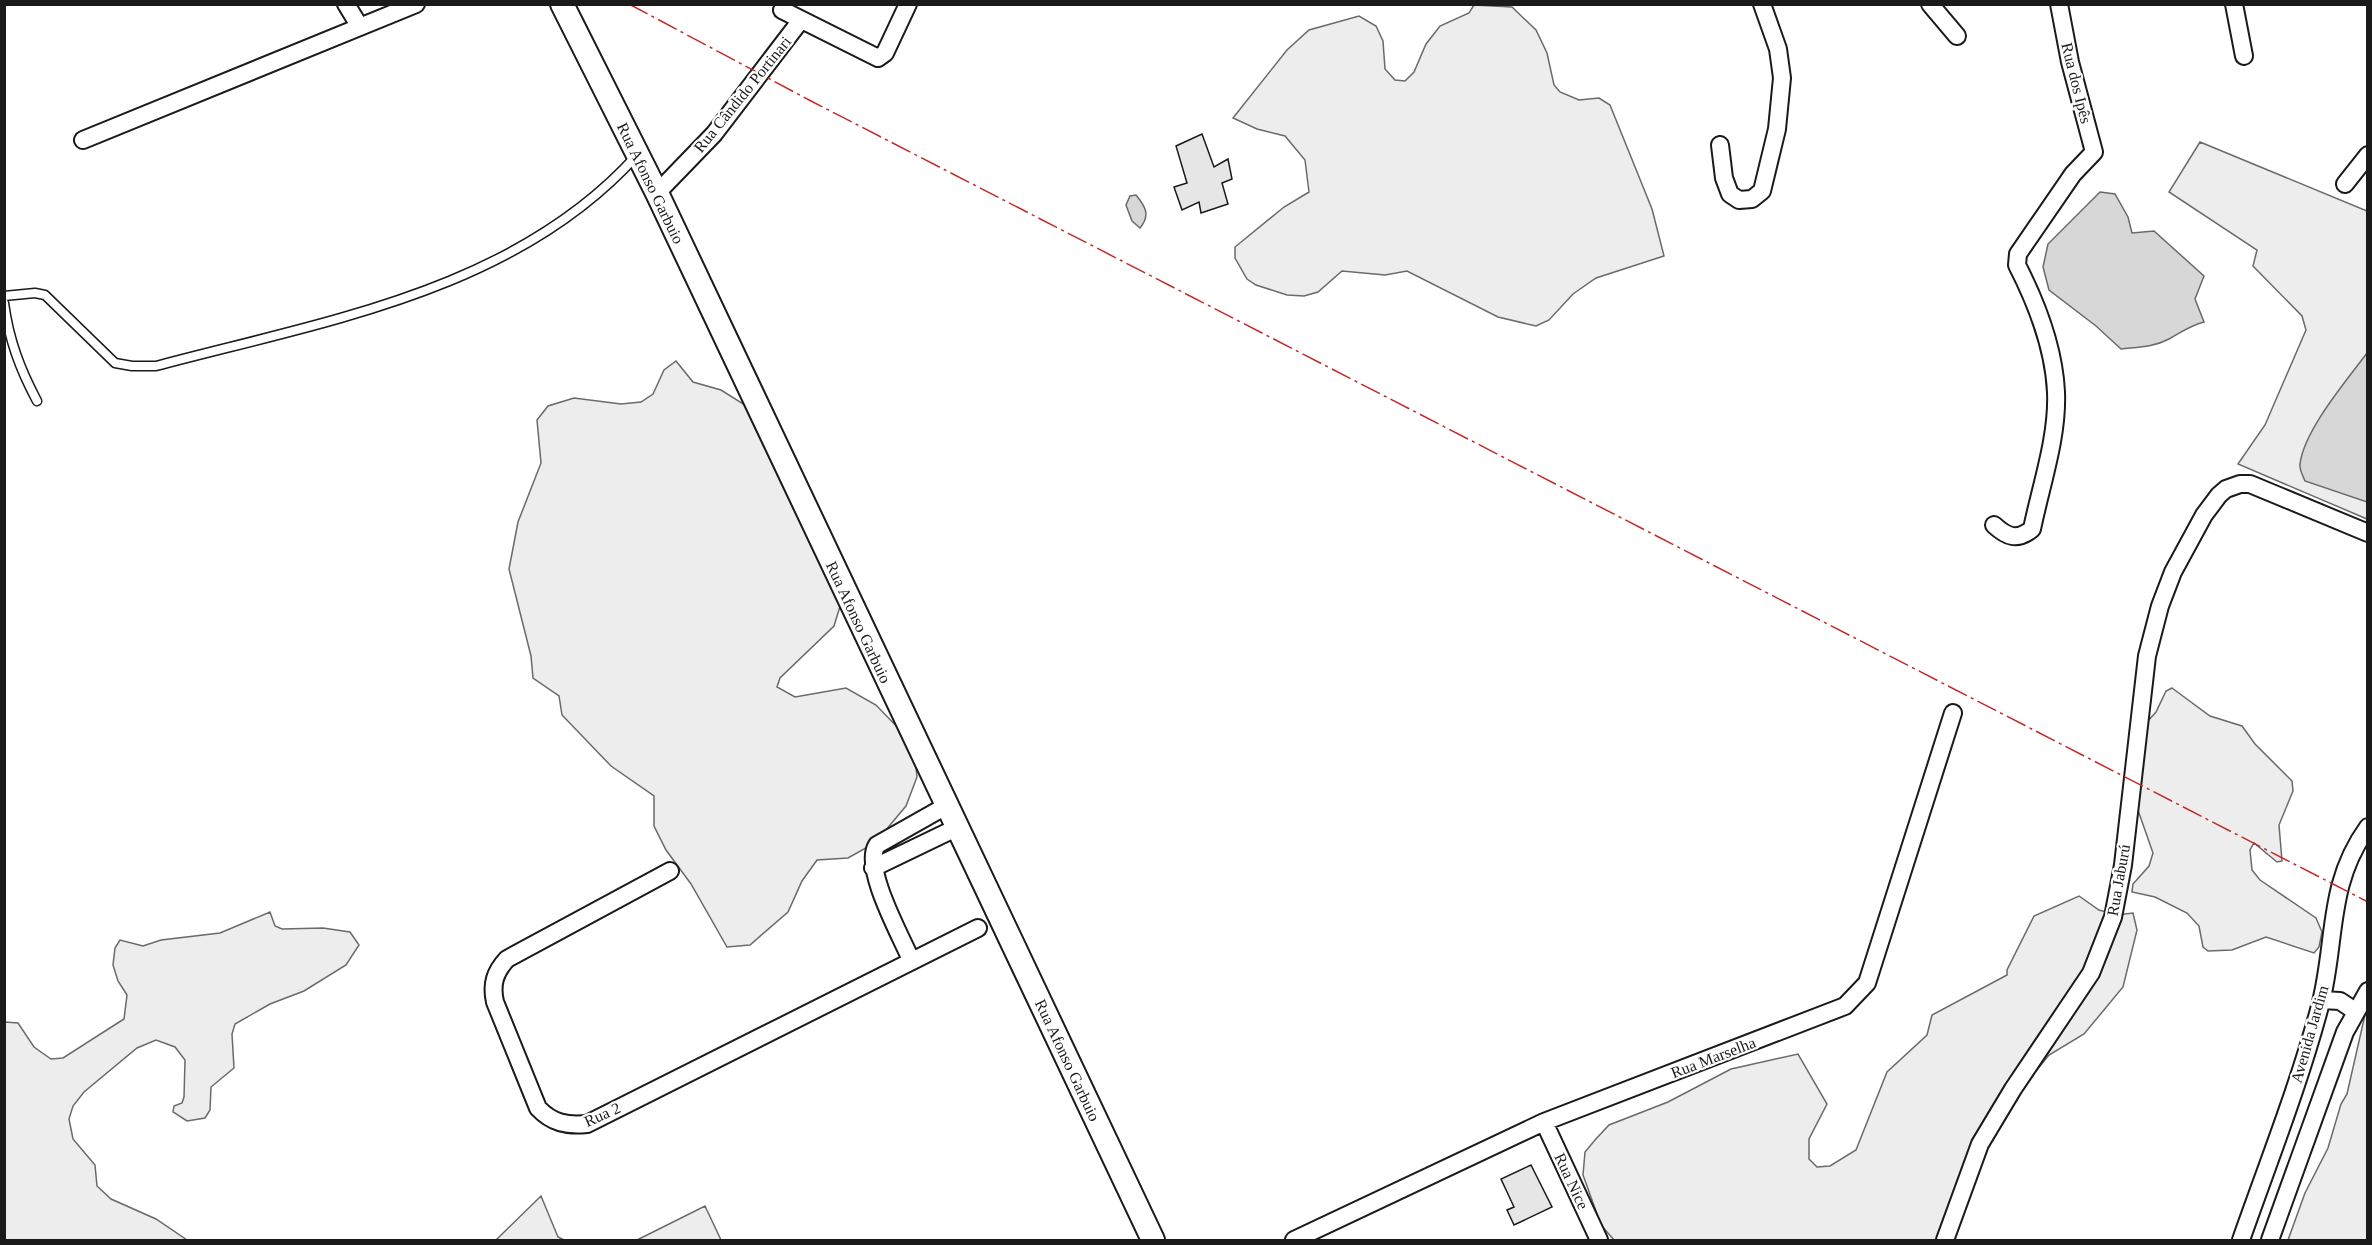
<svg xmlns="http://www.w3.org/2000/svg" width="2372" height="1245" font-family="'Times New Roman',serif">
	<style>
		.built { fill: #ededed; stroke: #6a6a6a; stroke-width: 1.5 }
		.water { fill: #d7d7d7; stroke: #6a6a6a; stroke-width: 1.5 }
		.building { fill: #e6e6e6; stroke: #1a1a1a; stroke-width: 1.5 }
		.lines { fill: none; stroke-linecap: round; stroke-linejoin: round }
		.lane-casing { stroke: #1a1a1a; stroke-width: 11 }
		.street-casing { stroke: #1a1a1a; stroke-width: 20 }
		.secondary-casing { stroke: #1a1a1a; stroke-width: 26 }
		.lane { stroke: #fff; stroke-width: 8 }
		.street { stroke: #fff; stroke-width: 16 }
		.secondary { stroke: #fff; stroke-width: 22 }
		.power { stroke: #c62828; stroke-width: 1.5; stroke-dasharray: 21 4.5 3 4.5; stroke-linecap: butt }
		.labels { text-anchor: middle; stroke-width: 4.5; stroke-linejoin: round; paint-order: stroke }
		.street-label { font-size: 16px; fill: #1a1a1a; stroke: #fff }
	</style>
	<rect width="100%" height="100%" fill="#fff"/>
	<path class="built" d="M1474,5L1512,7L1536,30L1547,53L1554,85L1560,92L1579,100L1599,98L1610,105L1652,209L1664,256L1596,278L1573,294L1549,320L1536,326L1498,317L1407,271L1385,275L1342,271L1318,292L1304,296L1287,295L1256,285L1247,279L1235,258V247L1284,207L1309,192L1305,160L1285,136L1257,129L1233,118L1287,50L1309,30L1359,16L1376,26L1383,41L1385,69L1395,80L1405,81L1414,72L1426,44L1440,26L1469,13Z
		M2200,142L2367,211V519L2238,464L2265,425L2306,330L2302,316L2253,266L2257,250L2169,192Z
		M676,361L693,382L721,390L745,405L763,428L842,600L834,626L780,678L777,687L795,697L846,688L876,705L903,733L915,757L917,777L906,806L875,843L848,858L817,860L802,881L788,912L750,945L727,947L691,884L666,850L654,826V796L611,766L562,715L559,696L533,678L531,656L509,569L518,522L541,463L537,420L548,406L574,398L621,404L641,402L653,394L664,370Z
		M2172,688L2210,716L2242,726L2255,744L2292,781L2293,791L2279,825L2282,861L2277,862L2254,843L2250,850L2252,870L2260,880L2316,918L2322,932L2319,947L2314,953L2266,937L2232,950L2208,951L2203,947L2199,926L2187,913L2155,897L2132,892L2133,884L2149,866L2153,853L2133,796L2136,734L2156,712L2166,691Z
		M2079,896L2099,910L2117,915L2133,913L2137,930L2123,987L2084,1034L2049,1055L2036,1071L2011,1090L1941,1240H1614L1601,1225L1583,1175L1585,1152L1595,1140L1609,1125L1668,1102L1731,1069L1798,1054L1827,1104L1809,1139V1159L1817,1167L1830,1166L1856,1150L1887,1072L1927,1035L1932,1015L2007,975V970L2034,916Z
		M270,912L275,926L282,929L323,928L350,932L359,945L346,965L304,991L270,1004L235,1024L232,1034L234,1068L211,1087L210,1110L205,1118L187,1121L173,1112L174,1106L182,1103L184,1097L185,1060L175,1047L156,1040L137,1048L84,1092L73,1106L69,1119L73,1139L95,1165L97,1186L111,1199L156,1219L187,1240H5V1022L18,1023L34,1047L51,1059L63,1058L124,1019L127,995L118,981L113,965L115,948L120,940L143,946L161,940L220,933Z
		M2367,1006V1240H2288L2305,1193L2328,1148L2341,1104L2347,1094Z
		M541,1196L558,1237L564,1240H496Z
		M705,1206L721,1240H637Z"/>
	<path class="water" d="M2100,192L2115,194L2128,217L2132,233L2154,231L2204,276L2195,299L2204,322C2189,326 2182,332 2169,339C2154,347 2138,347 2121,349L2096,326L2049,290L2043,267L2048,244Z
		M1136,195C1145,206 1151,215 1140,228L1132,221L1126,205L1130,196Z
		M2367,353V502L2305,481C2303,476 2299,469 2300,464C2304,430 2347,380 2367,353Z"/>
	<path class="building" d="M1202,134L1214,167L1228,159L1232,179L1222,183L1228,204L1201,213L1199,202L1182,210L1174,187L1187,183L1176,146Z
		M1531,1165L1552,1207L1514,1225L1507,1210L1514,1207L1501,1179Z"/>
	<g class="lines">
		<defs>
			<path id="lane" d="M4,296L35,293L45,295L115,363L132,366H156C324,321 515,291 637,155
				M4,303C9,340 20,369 37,401"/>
			<path id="street" d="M346,4L360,27
				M1930,4L1957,36
				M2234,4L2244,56
				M782,10L878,58L885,53L908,4
				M83,140L416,4
				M1720,145L1724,178L1730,194L1739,200L1752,199L1762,191L1777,129L1782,78L1778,49L1762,4
				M2345,184L2368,155
				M657,193L714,134L801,20
				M1994,525C2007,537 2017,541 2032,529C2041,485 2058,437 2056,392C2054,349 2037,304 2017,265L2018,254L2073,174L2094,152L2070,62L2059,4
				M873,868L956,828
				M670,871L507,959C495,972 491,984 495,1002L538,1108C552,1123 567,1126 587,1124L978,928
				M911,960C901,936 862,867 877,845L946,806
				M2322,1000L2340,1001L2355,1011
				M1544,1122L1599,1240
				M1294,1240L1544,1122L1845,1006L1867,983L1953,713
				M1945,1240L1980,1144L2013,1089L2091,973L2113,917L2123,865L2147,656L2160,606L2173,572L2204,515L2219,495L2226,489L2240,484H2250L2368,533
				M2241,1240C2268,1163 2299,1085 2320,1006C2337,941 2326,885 2368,827
				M2270,1240L2345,1032L2368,991"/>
			<path id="secondary" d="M562,4L657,193L1153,1240"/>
		</defs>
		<use href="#lane" class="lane-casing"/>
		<use href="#street" class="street-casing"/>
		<use href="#secondary" class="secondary-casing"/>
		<use href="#lane" class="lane"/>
		<use href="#street" class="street"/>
		<use href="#secondary" class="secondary"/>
		<path class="power" d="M629,4L811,101L2368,902"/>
	</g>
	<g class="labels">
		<g class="street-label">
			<text transform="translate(2077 83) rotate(76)" y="6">Rua dos Ipês</text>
			<text transform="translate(742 94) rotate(-51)" y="6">Rua Cândido Portinari</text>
			<text transform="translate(651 183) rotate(64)" y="6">Rua Afonso Garbuio</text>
			<text transform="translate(859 622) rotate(65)" y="6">Rua Afonso Garbuio</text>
			<text transform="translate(2118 880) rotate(-80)" y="6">Rua Jaburú</text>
			<text transform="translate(2309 1034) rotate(-74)" y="6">Avenida Jardim</text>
			<text transform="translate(1713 1057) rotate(-21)" y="6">Rua Marselha</text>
			<text transform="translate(1068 1060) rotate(65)" y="6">Rua Afonso Garbuio</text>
			<text transform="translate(602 1114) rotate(-24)" y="6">Rua 2</text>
			<text transform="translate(1572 1181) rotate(65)" y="6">Rua Nice</text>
		</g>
	</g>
	<rect width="2372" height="1245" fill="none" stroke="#1a1a1a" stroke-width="12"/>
</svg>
